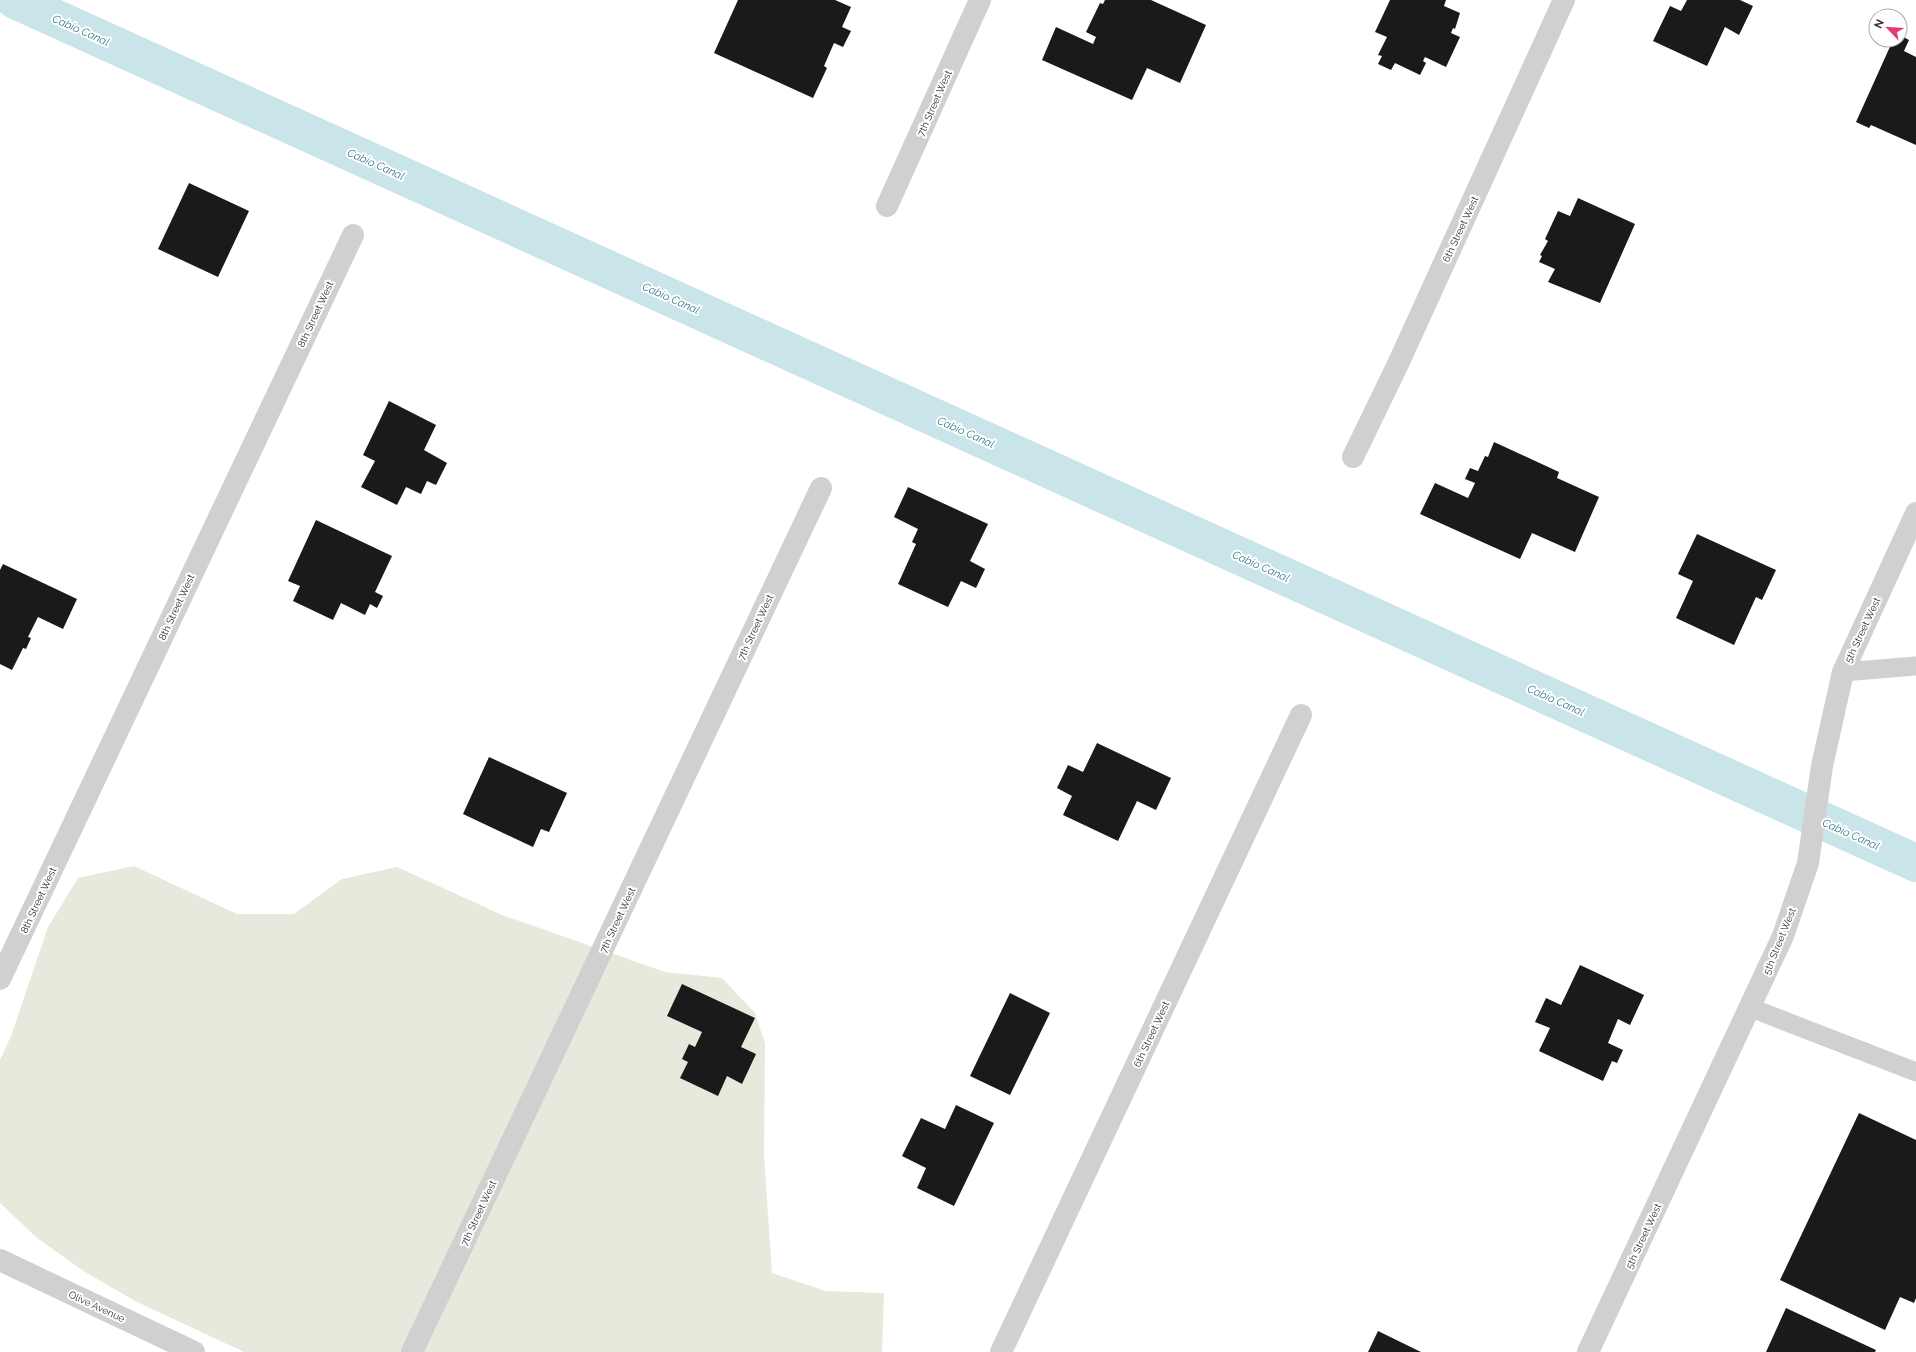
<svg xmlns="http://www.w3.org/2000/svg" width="1916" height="1352" font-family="Raleway,sans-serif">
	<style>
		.green { fill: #e6eadc }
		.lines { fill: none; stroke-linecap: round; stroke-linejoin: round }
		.canal { stroke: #cae5e9; stroke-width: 38 }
		.building { fill: #1a1a1a }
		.lane { stroke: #d0d0d0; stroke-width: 19 }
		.street { stroke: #d0d0d0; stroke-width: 22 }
		.labels { text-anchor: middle; stroke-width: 4; stroke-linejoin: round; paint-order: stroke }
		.street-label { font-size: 10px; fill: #333; stroke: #fff }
		.water-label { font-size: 11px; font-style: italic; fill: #3c7c88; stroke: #fff }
	</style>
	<rect width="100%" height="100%" fill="#fff"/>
	<path class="green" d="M134,866L237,914H294L342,879L397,867L502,915L665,972L722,978L755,1013L765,1043L764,1156L772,1273L826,1291L884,1293L882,1352H244L135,1301L85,1272L37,1238L0,1203V1060L11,1036L48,927L78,878Z"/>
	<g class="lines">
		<path class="canal" d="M15,0L1916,863"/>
	</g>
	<path class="building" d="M738,0H835L851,7L842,27L851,31L843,47L834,43L824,66L827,68L813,98L714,53Z
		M1105,0H1151L1206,25L1180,83L1147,68L1132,100L1042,60L1056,27L1093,44L1096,37L1086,32L1100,3L1103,4Z
		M1390,0H1446L1444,6L1460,13L1455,29L1453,28L1451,33L1460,37L1446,67L1425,57L1423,61L1426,63L1420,75L1395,63L1391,70L1378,64L1382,56L1378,55L1387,37L1375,32Z
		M1687,0H1740L1753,6L1739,35L1725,27L1707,66L1653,41L1670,6L1681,11Z
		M1900,35L1909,40L1904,51L1916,57V145L1871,125L1869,128L1856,122L1893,40H1900Z
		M189,183L249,211L218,277L158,249Z
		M1578,198L1635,224L1600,303L1548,282L1555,269L1539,262L1542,256L1540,255L1548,241L1545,239L1558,211L1570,216Z
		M389,401L436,425L424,450L447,463L436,485L427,481L421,494L406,487L397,505L361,487L375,461L363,455Z
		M1494,442L1559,472L1557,478L1599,497L1575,552L1532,533L1520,559L1420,514L1435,483L1468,498L1475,483L1465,479L1470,468L1478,471L1485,456L1488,457Z
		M908,487L988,524L970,561L985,569L976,588L961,581L948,607L898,584L916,544L912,542L918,529L894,517Z
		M316,520L392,556L375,592L383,596L377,608L370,604L365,615L341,603L333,620L293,601L300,586L288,581Z
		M1697,534L1776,570L1762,600L1756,597L1734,645L1676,618L1693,581L1678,574Z
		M3,564L77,599L63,629L38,617L28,637L31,638L26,649L23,648L12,670L0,664V570Z
		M1097,743L1171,778L1156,810L1137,801L1118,841L1063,815L1072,796L1057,788L1068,765L1083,772Z
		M489,757L567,793L549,832L541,829L533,847L463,814Z
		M1580,965L1644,995L1630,1025L1618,1019L1608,1043L1623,1050L1617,1063L1612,1061L1603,1081L1539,1051L1550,1028L1535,1022L1546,998L1561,1005Z
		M682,984L755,1018L741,1047L756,1054L742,1084L727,1076L718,1096L680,1078L688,1062L682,1059L689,1044L695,1047L702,1032L667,1016Z
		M1010,993L1050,1013L1010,1095L970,1076Z
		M956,1105L994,1123L954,1206L917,1188L926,1168L902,1156L921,1118L945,1129Z
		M1859,1113L1916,1140V1298L1914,1303L1900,1297L1885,1330L1780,1280Z
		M1786,1308L1876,1350L1875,1352H1766Z
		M1378,1331L1421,1352H1368Z"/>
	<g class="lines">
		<path class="lane" d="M1843,672L1916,666
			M1751,1008L1916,1072"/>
		<path class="street" d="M887,206L980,0
			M1353,457L1398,364L1564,0
			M0,979L353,235
			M0,1260L194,1352
			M412,1352L821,488
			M1001,1352L1301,715
			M1588,1352L1783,936L1808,863L1822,766L1843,672L1916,513"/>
	</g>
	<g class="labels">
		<g class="street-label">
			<text transform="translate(934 103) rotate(-66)" y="4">7th Street West</text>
			<text transform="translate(1460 229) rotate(-65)" y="4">6th Street West</text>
			<text transform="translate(315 314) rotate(-65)" y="4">8th Street West</text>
			<text transform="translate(176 607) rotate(-65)" y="4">8th Street West</text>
			<text transform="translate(755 627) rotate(-65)" y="4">7th Street West</text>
			<text transform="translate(1862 630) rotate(-65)" y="4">5th Street West</text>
			<text transform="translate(38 900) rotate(-65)" y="4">8th Street West</text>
			<text transform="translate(617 920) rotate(-65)" y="4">7th Street West</text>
			<text transform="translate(1779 941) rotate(-68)" y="4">5th Street West</text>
			<text transform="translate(1151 1034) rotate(-65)" y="4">6th Street West</text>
			<text transform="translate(478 1213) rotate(-65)" y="4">7th Street West</text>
			<text transform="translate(1643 1236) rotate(-65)" y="4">5th Street West</text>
			<text transform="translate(97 1306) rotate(25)" y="4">Olive Avenue</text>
		</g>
		<g class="water-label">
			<text transform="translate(81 30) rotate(24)" y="4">Cabio Canal</text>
			<text transform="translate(376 164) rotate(24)" y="4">Cabio Canal</text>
			<text transform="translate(671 298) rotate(24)" y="4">Cabio Canal</text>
			<text transform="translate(966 432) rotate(24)" y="4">Cabio Canal</text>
			<text transform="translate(1261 566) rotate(24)" y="4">Cabio Canal</text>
			<text transform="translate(1556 700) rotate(24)" y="4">Cabio Canal</text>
			<text transform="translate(1851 834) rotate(24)" y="4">Cabio Canal</text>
		</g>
	</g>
	<g transform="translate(1888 28) rotate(295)"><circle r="19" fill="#ffffff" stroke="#adadad"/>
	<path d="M0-3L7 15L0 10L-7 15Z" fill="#e23d6f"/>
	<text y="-6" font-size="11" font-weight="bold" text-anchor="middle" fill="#333333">N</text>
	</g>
</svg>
